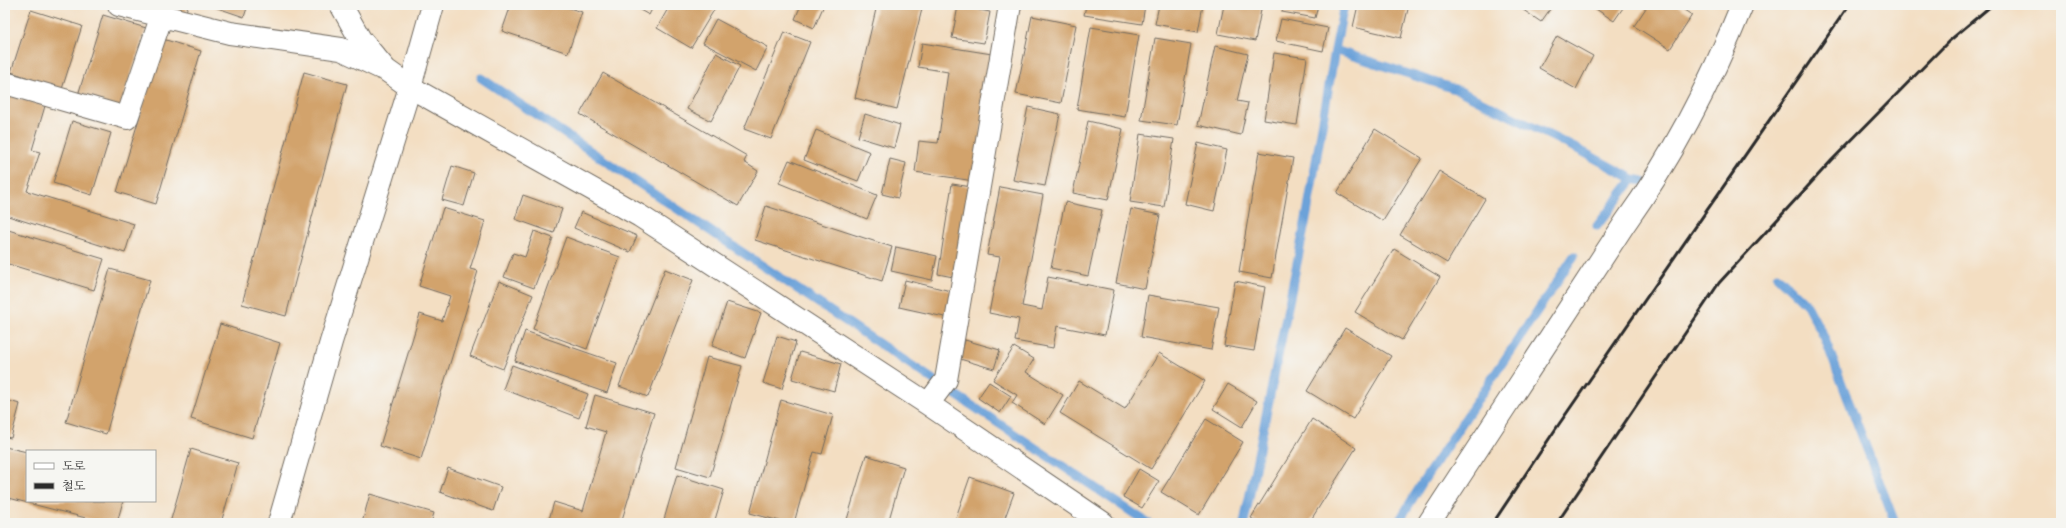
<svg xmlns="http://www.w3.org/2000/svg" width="2066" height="528" font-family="'Sorts Mill Goudy','Noto Serif KR',serif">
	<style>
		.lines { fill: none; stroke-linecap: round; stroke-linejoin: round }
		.stream { stroke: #6ca2d9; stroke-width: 9 }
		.building { fill: #d2a36c }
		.minor-casing { stroke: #716a60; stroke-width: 24 }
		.secondary-casing { stroke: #716a60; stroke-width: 24 }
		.minor { stroke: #fff; stroke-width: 22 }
		.secondary { stroke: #fff; stroke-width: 22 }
		.rail { stroke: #2b2b2b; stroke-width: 3 }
	</style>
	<rect width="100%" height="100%" fill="#f6f6f2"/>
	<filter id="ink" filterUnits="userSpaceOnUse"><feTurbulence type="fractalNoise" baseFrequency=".025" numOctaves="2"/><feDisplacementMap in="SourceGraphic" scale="8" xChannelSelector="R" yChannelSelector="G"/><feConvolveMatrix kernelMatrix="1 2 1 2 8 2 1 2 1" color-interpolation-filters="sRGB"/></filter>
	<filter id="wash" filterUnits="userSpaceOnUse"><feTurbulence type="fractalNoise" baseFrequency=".012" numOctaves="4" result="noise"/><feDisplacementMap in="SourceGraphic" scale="16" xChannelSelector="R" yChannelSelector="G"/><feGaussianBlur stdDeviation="0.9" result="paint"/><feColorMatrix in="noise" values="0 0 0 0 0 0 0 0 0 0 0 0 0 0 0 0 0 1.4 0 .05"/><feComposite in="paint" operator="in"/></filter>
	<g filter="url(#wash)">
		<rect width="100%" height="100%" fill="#f3dec2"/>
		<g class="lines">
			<path class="stream" d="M1344,5L1335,50L1458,90L1585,153L1633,179
				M481,78L1148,523
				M1597,226L1633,179L1643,181
				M1777,276L1807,305L1825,339L1895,523
				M1244,523L1307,214L1335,50
				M1398,523L1424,480L1574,256"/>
		</g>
		<g id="blocks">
			<path class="building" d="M5,5H10L5,20Z
				M153,5H188L185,15Z
				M209,5H248L244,17Z
				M511,5H560L582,12L568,53L502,31Z
				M631,5H654L649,15Z
				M670,5H717L691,48L657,28Z
				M801,5H824L814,28L795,19Z
				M877,5H923L897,109L855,98Z
				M1086,5H1145L1142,24L1084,15Z
				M1159,5H1203L1198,32L1155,24Z
				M1224,5H1262L1255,41L1218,34Z
				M1283,5H1318L1315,18L1282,12Z
				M1358,5H1409L1401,38L1353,27Z
				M1516,5H1553L1541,22Z
				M1590,5H1625L1614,21Z
				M1648,5H1676L1692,15L1670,49L1634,26Z
				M958,6L990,12L984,43L952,38Z
				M31,10L82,26L62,89L11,72Z
				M103,15L146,28L120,109L78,95Z
				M1032,16L1076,25L1061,103L1016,94Z
				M716,19L768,47L756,71L703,43Z
				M1281,19L1328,28L1323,51L1276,41Z
				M1091,27L1139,35L1125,117L1077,109Z
				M784,32L810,42L771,139L744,129Z
				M1557,36L1593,56L1576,89L1539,68Z
				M1155,38L1191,44L1177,125L1141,120Z
				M163,39L201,51L156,204L117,192Z
				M922,43L992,54L974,181L915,172L919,141L938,143L948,72L918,67Z
				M1215,46L1248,54L1237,101L1248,103L1241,135L1198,125Z
				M716,53L740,66L711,121L687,109Z
				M1274,53L1307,58L1297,125L1264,120Z
				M304,72L347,84L286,316L242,304Z
				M603,73L747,156L744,162L758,171L738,206L580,114Z
				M5,94L45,106L32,150L40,152L27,191L134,224L125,253L5,215Z
				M1028,107L1060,114L1045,186L1013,180Z
				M865,114L900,125L894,148L858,137Z
				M72,121L111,133L92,195L53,183Z
				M1088,121L1123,129L1108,200L1073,193Z
				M1375,129L1422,158L1383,221L1337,193Z
				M816,130L870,152L858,181L804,160Z
				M1140,134L1174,139L1164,207L1130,202Z
				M1198,143L1227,150L1214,211L1185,204Z
				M1259,152L1293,158L1272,278L1239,272Z
				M890,159L906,163L898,198L882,194Z
				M789,160L877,195L867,219L779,183Z
				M452,166L474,173L464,206L442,200Z
				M1439,171L1485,199L1447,263L1400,235Z
				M952,184L972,187L958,278L938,274Z
				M1000,187L1043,195L1022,306L1042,310L1048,277L1114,290L1105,335L1057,326L1053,348L1015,341L1019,319L989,313L1000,257L987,255Z
				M523,195L562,209L554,233L515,219Z
				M1065,202L1102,210L1088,276L1051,268Z
				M766,206L892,247L882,281L755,240Z
				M443,208L485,221L470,269L478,271L421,459L380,446L420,314L442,321L450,296L419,286Z
				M1131,209L1160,215L1145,289L1116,283Z
				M581,212L637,236L630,252L574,228Z
				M5,229L104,259L94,290L5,263Z
				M534,231L553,238L534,288L504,277L513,253L525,257Z
				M566,237L620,257L587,349L533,329Z
				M896,247L937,256L932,280L891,271Z
				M1394,249L1440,277L1402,340L1355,312Z
				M110,269L150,280L106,434L66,422Z
				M665,269L693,280L648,397L619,386Z
				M905,280L955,292L949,318L899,307Z
				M499,281L533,295L503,369L470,356Z
				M1235,281L1265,287L1254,351L1224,346Z
				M1148,295L1219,307L1211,350L1141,337Z
				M727,302L761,313L745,358L712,346Z
				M220,324L280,343L252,438L191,419Z
				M1345,328L1391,356L1353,419L1307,391Z
				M525,331L617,363L607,393L515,361Z
				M777,336L796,342L782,389L763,383Z
				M965,340L1000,350L994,369L960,359Z
				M1014,347L1034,359L1026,372L1063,395L1045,424L1012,403L1017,395L993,380Z
				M800,352L841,364L834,391L792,379Z
				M1159,353L1205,381L1151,469L1060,413L1079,381L1125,409Z
				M707,357L742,366L710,477L676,467Z
				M512,365L588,394L579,418L503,389Z
				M989,382L1011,396L1000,413L978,398Z
				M1228,384L1257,401L1242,427L1213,409Z
				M595,395L654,413L621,523H548L554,502L583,511L606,432L586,426Z
				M5,400L20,404L11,438L5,437Z
				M781,400L833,415L822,454L814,452L794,523H787L750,513Z
				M1206,419L1243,442L1199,515L1161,492Z
				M1312,419L1356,448L1309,523H1259L1251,518Z
				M5,447L27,452V501H123L117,523H105L5,497Z
				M191,449L238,463L221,523H170Z
				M866,455L904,467L888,523H846Z
				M448,468L501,487L493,511L440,492Z
				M1139,469L1159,481L1142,508L1123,497Z
				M677,475L724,490L714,523H663Z
				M970,477L1014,493L1003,523H954Z
				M370,494L434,513L431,523H362Z"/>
		</g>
	</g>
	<g filter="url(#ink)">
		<use href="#blocks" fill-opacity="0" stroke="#716a60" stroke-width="1"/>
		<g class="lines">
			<defs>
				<path id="minor" d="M119,5L230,33L341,49L381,68
					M341,5L360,39L386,70L410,87L640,216L928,404L1103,523
					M5,83L127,118L162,15
					M928,404L946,380L1010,5
					M1429,523L1625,223C1673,156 1711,82 1742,5"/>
				<path id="secondary" d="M279,523L331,342L410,87L433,5"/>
			</defs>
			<use href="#minor" class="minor-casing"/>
			<use href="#secondary" class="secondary-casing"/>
			<use href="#minor" class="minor"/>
			<use href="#secondary" class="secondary"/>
			<path class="rail" d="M1493,523L1557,427L1849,5
				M1557,523L1719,283L1832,160L1948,42L1992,5"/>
		</g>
	</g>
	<rect width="2066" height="528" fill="none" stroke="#f6f6f2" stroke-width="20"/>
	<rect x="26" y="450" width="130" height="52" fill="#f6f6f2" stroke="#a5a5a2"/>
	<rect x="34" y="463" width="20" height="6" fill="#ffffff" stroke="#a5a5a2"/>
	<text x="62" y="470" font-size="12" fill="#2b2b2b">도로</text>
	<rect x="34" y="483" width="20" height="6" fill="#2b2b2b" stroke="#a5a5a2"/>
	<text x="62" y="490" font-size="12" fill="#2b2b2b">철도</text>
</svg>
